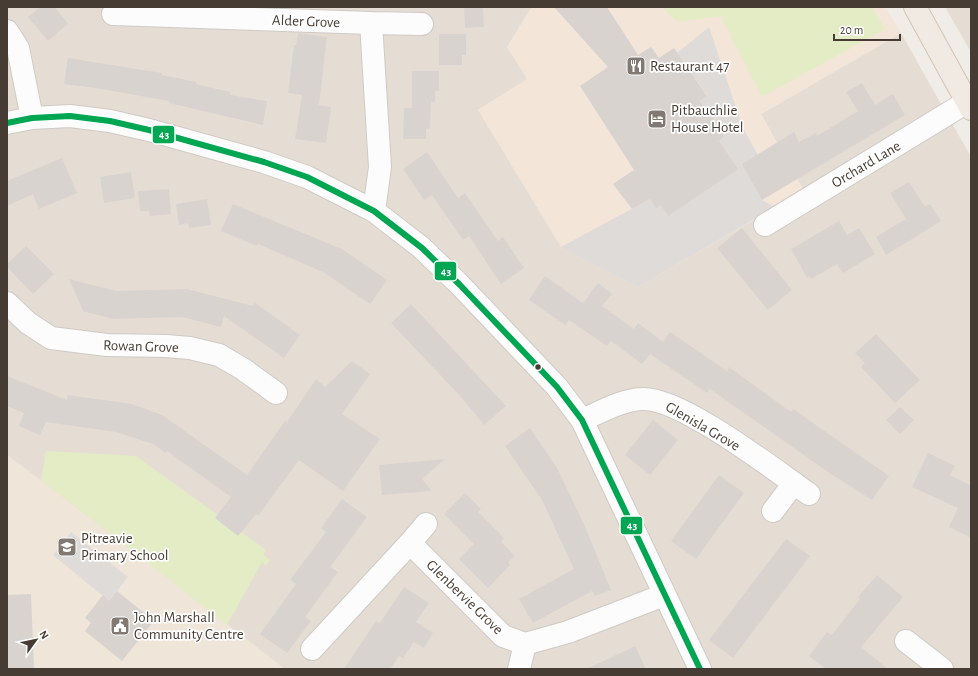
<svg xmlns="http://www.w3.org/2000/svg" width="978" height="676" font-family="'Alegreya Sans',sans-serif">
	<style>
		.residential { fill: #e5ddd4 }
		.commercial { fill: #f4e5d9 }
		.education { fill: #efe5d9 }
		.green { fill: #e3ecc5 }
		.parking { fill: #dfdbd8 }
		.building { fill: #d8d3cf }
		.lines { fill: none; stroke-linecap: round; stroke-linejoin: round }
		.minor-casing { stroke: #cecac5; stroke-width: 24 }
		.major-casing { stroke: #d4c5b3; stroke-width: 24 }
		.minor { stroke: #fdfcfc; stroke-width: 22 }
		.major { stroke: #f1eae2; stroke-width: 22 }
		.bus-1-casing { stroke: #fff; stroke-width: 9 }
		.bus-1 { stroke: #00a651; stroke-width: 6 }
		.bus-dot { fill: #463c33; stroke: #fff; stroke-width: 1.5 }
		.labels { text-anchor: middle; stroke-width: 3.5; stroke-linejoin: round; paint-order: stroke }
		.street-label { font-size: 15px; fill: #463c33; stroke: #fff }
		.poi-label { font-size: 15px; fill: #463c33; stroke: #fff; text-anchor: start }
		.line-badge { stroke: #fff; stroke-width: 1.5 }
		.badge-label { font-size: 11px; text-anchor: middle; font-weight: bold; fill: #fff }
	</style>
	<rect width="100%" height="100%" fill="#f0ece8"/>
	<path class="residential" d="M7,7H532L507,47L528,79L478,110L775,207L804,191L761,114L901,33L971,157V669H7Z
		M945,7H971V52Z"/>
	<path class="commercial" d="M532,7H885L901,33L761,114L804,191L638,287L561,247L478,110L527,79L507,47Z"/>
	<path class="education" d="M7,455L41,480L285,669H7Z"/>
	<path class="green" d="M661,7H872L885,29L762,97L721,16L678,22Z
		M46,451L136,456L266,550L263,554L270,560L266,565L262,562L227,625L41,480Z"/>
	<path class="parking" d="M709,27L743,128L758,155L752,182L762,200L775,207L638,287L561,247L650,199L724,137L700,101L707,95L677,53Z
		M71,532L128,577L109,601L53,555Z"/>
	<path class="building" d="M40,7H55L68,24L48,41L28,17Z
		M464,7H483L484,27L465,28Z
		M554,7H607L638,55L651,47L659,58L674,48L707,96L700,101L724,137L719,141L738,169L668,216L661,205L656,208L650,199L632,209L613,184L634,170L580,86L608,67Z
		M298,33L327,37L319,105L331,107L326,143L295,139L302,95L288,93L294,45H296Z
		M439,34H466V55H462V65H439Z
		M68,58L162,73V75L196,82V84L230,92V95L267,101L263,125L169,103V101L96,88L64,84Z
		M412,71H439V91H435V102H431L430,128L426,129V139H403L404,108H412Z
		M862,83L875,105L893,94L905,115L762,200L742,164L794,132L799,142L816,133L817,136L858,111L846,92Z
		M427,152L458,198L465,193L498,241L503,237L524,268L501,284L469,236L463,240L432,195L424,200L403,169Z
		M62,158L77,193L39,209L33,194L7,206V181Z
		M131,172L135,198L104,203L100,177Z
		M909,182L925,207L930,204L941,221L886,255L876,237L906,219L890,193Z
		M169,189L171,214L150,216L149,211H140L138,191Z
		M207,199L211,225L189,228L188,223L179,225L176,204Z
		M233,204L342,249L387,280L370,304L323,272L258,244L257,246L221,231Z
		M839,221L847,235L859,228L875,254L843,273L837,264L811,279L809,276L807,278L791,249Z
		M742,228L792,290L768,310L717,248Z
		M26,246L54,274L33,294L7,267V264Z
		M545,276L583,303L598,283L612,294L602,306L634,329L638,323L663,342L670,332L727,371L729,367L791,412L793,409L889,476L872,500L828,472L710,389L707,393L650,354L642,364L611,341L607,346L569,320L565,325L529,300Z
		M69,279L116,291L187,289L253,306L255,303L300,335L284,358L224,316L221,327L182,317L113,319L83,311Z
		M411,304L506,406L484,425L462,398L391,323Z
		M876,334L920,380L895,403L861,367L865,363L855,353Z
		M352,361L370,374L342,414L380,439L343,491L299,460L258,516L256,514L238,536L215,518L231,497L167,451L166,453L153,444L116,432L46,422L40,435L19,426L24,413L7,406V376L67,400L68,395L132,404L162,415L247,475L285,421L287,422L316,379L325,387Z
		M900,407L914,420L900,434L886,420Z
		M653,420L678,440L650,475L625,455Z
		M530,428L557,468L583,522L611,590L595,596L592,591L533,623L519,599L574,569L542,500L505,446Z
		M928,453L955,466L950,475L970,485L971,482V538L949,527L958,508L912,487Z
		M445,459L422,479L432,491L382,495L379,465Z
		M719,475L744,493L696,559L671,541Z
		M465,493L481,509L478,512L504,538L501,542L515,556L508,562L510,565L488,588L459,559L474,544L444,514Z
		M342,499L367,517L330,567L338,572L305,617L311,621L287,653L260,634L296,584L290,580L326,532L321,528Z
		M786,539L810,556L733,658L709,640Z
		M877,575L903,597L861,647L888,669H826L809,656L827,632L832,635L860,599L858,597Z
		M404,587L429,603L416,622L433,633L424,648L414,642L403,658L399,656L390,669H344L376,621L380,623Z
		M117,591L154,621L122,661L85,631L91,623L85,618L103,595L109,601Z
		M31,594L34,669H7V595Z
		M635,646L646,669H587Z"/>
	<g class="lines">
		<defs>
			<path id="minor" d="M113,14L371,23L380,167L374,211
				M371,23L422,24
				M7,31L18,48L32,118
				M7,123L32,118L70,116L110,121L149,130L264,162L307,177L374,211L422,248L460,285L557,387L582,420L700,669
				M765,225L967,102
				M7,303L28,323L51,338L107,345L166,346L190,348L219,355L243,369L276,393
				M582,420C601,412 621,400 642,399C679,396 776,471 809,494
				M773,511L794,483
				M410,543L426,524
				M906,641L942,669
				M312,649L410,543L503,636L525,644L568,632L664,595
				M519,669L525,644"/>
			<path id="major" d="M915,7L971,109"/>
		</defs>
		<use href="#minor" class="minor-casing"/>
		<use href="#major" class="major-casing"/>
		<use href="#minor" class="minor"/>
		<use href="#major" class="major"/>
		<defs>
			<path id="bus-1" d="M7,123L32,118L70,116L110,121L149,130L264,162L307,177L374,211L422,248L460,285L557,387L582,420L700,669"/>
		</defs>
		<use href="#bus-1" class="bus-1-casing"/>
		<use href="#bus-1" class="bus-1"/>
	</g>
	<defs>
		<symbol id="restaurant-square" viewBox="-11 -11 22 22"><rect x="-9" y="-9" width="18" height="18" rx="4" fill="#827a72" stroke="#fff"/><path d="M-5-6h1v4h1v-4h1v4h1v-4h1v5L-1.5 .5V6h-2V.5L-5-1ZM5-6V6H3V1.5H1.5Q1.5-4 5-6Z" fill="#fff"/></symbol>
		<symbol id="hotel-square" viewBox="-11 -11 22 22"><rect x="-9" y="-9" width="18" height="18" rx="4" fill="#827a72" stroke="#fff"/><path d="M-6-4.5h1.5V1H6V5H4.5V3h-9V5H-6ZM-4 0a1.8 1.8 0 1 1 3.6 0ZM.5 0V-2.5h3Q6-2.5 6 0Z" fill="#fff"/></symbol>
		<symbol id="school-square" viewBox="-11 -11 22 22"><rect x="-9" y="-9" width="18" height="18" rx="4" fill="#827a72" stroke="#fff"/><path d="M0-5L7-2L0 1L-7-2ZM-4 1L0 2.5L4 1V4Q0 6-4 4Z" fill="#fff"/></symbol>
		<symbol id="civic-square" viewBox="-11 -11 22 22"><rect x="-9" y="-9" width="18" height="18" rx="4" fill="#827a72" stroke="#fff"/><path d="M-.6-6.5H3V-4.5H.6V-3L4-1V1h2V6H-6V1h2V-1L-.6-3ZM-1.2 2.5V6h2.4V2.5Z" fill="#fff"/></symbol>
	</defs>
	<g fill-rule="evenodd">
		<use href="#restaurant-square" x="625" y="55" width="22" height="22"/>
		<use href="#hotel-square" x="646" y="108" width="22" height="22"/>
		<use href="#school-square" x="56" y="536" width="22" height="22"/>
		<use href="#civic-square" x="109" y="615" width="22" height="22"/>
	</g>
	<circle class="bus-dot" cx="538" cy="367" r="3.5"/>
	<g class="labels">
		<g class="street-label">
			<text transform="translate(306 21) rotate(2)" y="5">Alder Grove</text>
			<text transform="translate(866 164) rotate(-31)" y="5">Orchard Lane</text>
			<text transform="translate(141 346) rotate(2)" y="5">Rowan Grove</text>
			<text transform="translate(703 426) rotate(30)" y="5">Glenisla Grove</text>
			<text transform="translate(465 597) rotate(44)" y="5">Glenbervie Grove</text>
		</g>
		<g class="poi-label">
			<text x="650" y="71">Restaurant 47</text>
			<text x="671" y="115">Pitbauchlie<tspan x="671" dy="17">House Hotel</tspan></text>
			<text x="81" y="543">Pitreavie<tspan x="81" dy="17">Primary School</tspan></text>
			<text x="134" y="622">John Marshall<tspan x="134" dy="17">Community Centre</tspan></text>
		</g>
	</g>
	<g class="line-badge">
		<rect x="152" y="125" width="23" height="19" rx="4" fill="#00a651"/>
		<rect x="434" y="261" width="23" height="20" rx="4" fill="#00a651"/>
		<rect x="620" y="516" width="23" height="19" rx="4" fill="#00a651"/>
	</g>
	<g class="badge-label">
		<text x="164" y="138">43</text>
		<text x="446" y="275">43</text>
		<text x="632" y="529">43</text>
	</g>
	<rect width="978" height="676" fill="none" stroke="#463c33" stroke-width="16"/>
	<g transform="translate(36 640) rotate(57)" stroke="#ffffff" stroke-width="3" paint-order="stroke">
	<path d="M0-3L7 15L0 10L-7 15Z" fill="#463c33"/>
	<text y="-6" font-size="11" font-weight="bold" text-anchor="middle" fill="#463c33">N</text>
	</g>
	<path d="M834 34v6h66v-6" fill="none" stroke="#463c33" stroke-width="2"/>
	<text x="840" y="34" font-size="12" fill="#463c33" stroke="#ffffff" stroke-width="3" paint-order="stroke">20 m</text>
</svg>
